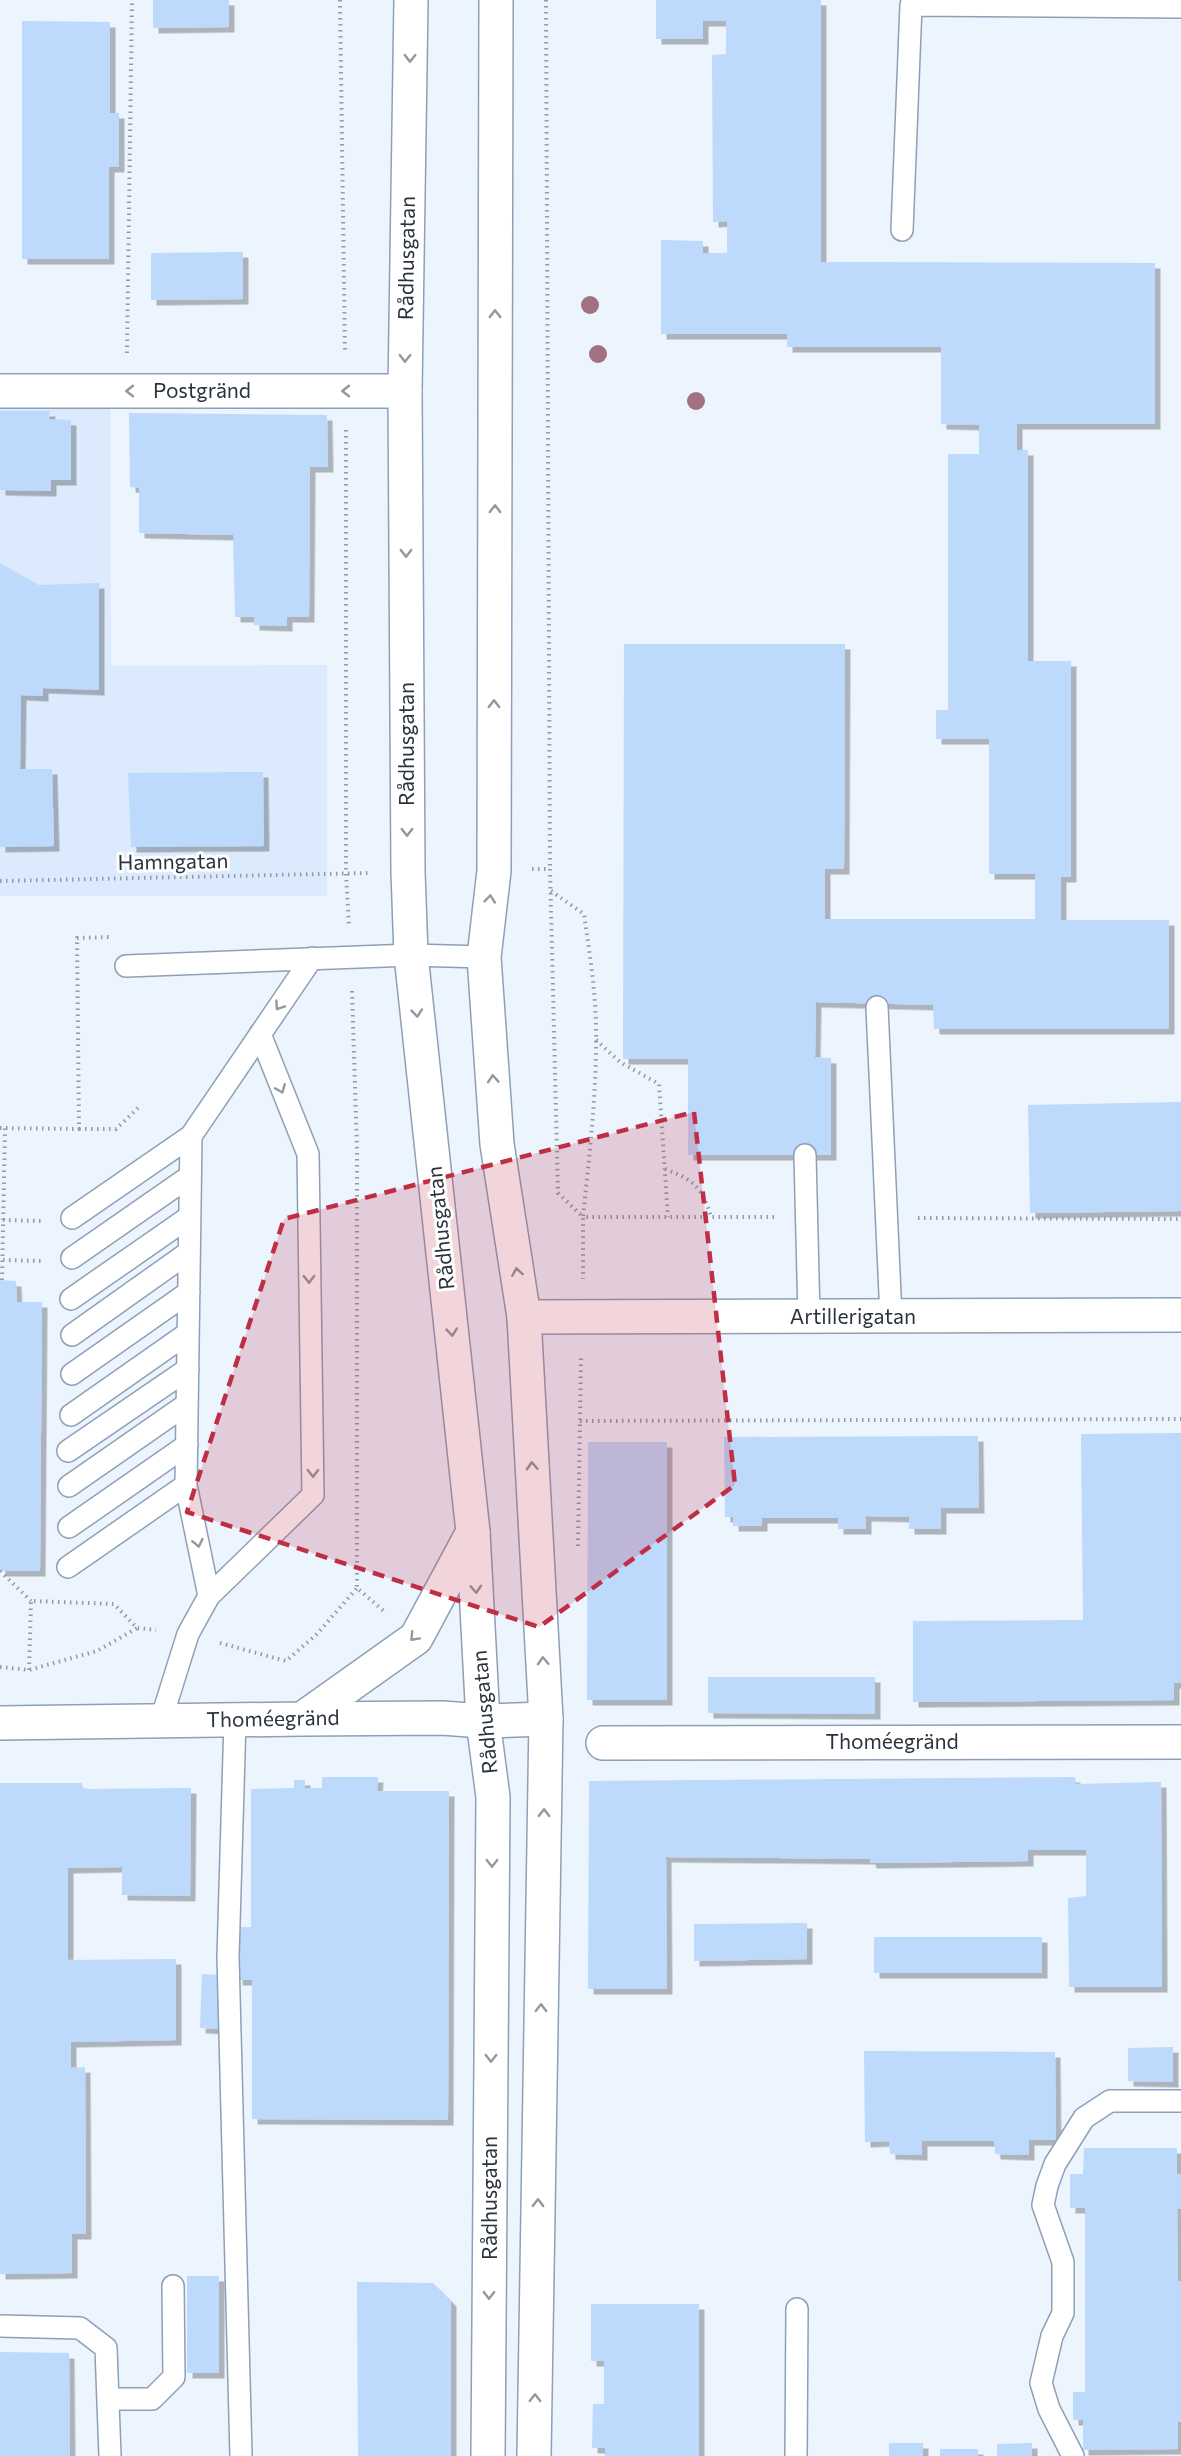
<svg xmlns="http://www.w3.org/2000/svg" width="1181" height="2456" font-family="Commissioner,sans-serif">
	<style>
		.built { fill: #dbeafd }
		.building { fill: #bdd9fb; filter: url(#shadow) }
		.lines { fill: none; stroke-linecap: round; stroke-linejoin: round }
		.lane-casing { stroke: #8ea0b7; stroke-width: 24 }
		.street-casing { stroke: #8ea0b7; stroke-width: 36 }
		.secondary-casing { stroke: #8ea0b7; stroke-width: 36 }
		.path { stroke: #929aa4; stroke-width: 4; stroke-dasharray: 1.5 4.5; stroke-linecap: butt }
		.lane { stroke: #fff; stroke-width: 21 }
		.street { stroke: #fff; stroke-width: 33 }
		.secondary { stroke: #fff; stroke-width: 33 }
		.tree { fill: #a17081 }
		.oneway { stroke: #94989d }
		.marked { fill: #bf2e44; fill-opacity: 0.2; stroke: #bf2e44; stroke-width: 4.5; stroke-dasharray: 12 8; stroke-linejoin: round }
		.labels { text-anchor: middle; stroke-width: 6; stroke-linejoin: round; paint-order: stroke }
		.street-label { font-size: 21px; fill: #2a323b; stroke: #fff }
	</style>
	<defs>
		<filter id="shadow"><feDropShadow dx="5.5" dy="5.5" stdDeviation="0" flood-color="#0004"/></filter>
	</defs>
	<rect width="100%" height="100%" fill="#ecf4fe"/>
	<path class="built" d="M0,404H110L111,666L327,665V896H0Z"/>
	<path class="building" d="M153,0H229V27L153,28Z
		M656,0H821V262L1155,263V424H1017V450H1028V661H1071V877H1061V920H1169V1029H934L933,1005L816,1002L815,1057L831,1058V1155H688V1059H623L624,644H845L844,869H825V919H1035V874H989V739H936V710H948V454H979V425L941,424V347H787V334H661V240L703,241V253H727V221L713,222L712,55L726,54V21H703V39H656Z
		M22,21L110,22V113H119V167H109V259H22Z
		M243,252V299L151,300V253Z
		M0,411H50L49,419L71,420V480H51V491L0,490Z
		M129,413L327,415L328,467H310L309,617H287V626L254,625V617H235L233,535L139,533V488L130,487Z
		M0,563L39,585L99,583V690L43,688V696L21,695L20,769H52L54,846L0,847Z
		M263,772L264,846L131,847L128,773Z
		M1181,1102V1211L1030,1213L1028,1105Z
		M0,1280L16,1281L17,1302H42L40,1571H0Z
		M1181,1433V1683H1174V1700L913,1702V1621L1083,1620L1081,1434Z
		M978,1436L979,1508H941V1529H909V1517L866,1516V1529H838V1518H762V1526H733V1517H725L724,1437Z
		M588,1442H667V1700H587Z
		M708,1677H875V1714L708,1713Z
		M322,1777H378L377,1791H449L448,2120L252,2119V1980H237L238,1927H251V1789L294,1788V1780H305V1788H322Z
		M1075,1777L1076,1784L1161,1782L1162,1987H1069L1068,1898L1086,1896V1850H1028V1861L871,1863L870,1859L666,1857L667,1989H588L589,1781Z
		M0,1783H82L83,1789L191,1788L190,1896L122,1895V1867L68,1868V1960L176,1959V2040L71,2042V2068L85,2067L86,2234H72V2273L0,2274Z
		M807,1923V1959L694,1961V1924Z
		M874,1937H1042V1973H874Z
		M202,1974L223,1975L222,2029L200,2028Z
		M1173,2047V2082L1128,2081V2048Z
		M864,2051L1055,2052L1056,2140H1029V2155L995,2154L994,2141H922V2155L890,2154L889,2141L865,2142Z
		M1084,2148H1177V2174H1181V2209H1177L1178,2281H1181V2422H1178V2449L1083,2450V2420H1073V2392H1085V2208H1070V2174H1083Z
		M187,2276H219V2373H187Z
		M357,2282L433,2283L451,2301V2456H358Z
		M591,2304H699V2456H605V2448H592L593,2404H604V2361H591Z
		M0,2352L69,2353L70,2456H0Z
		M889,2443H923V2456H889Z
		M1032,2443V2456H997V2444Z
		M940,2449H978V2456H940Z"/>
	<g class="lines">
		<defs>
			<path id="lane" d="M902,230L911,5L1181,7
				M126,966L411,955L484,957
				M877,1007L891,1317
				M805,1155L809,1317
				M72,1218L191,1136
				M72,1258L190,1176
				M71,1299L189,1217
				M72,1335L189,1252
				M72,1374L189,1292
				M71,1415L188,1333
				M68,1451L188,1369
				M69,1486L187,1404
				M69,1527L187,1445
				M68,1567L186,1485
				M209,1596L313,1495L308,1154L260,1034
				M161,1720L188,1634L209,1596L186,1485L191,1136L312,958
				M235,1720L228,1957L241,2456
				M0,2326L80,2328L106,2348L110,2456
				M108,2399H152L174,2377L173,2286
				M796,2456L797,2309
				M1073,2456L1049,2409L1041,2383L1052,2336L1063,2313V2262L1043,2205L1047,2186L1055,2164L1084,2118L1110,2101H1181"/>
			<path id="street" d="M0,391H405
				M524,1317L1181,1315
				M302,1719L416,1638L473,1532
				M0,1723L302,1719L442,1718L483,1721L546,1719
				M603,1743L1181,1742"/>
			<path id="secondary" d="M411,0L405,391L408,872L411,955L473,1532L483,1721L493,1797L488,2456
				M496,0L494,871L484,957L497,1144L524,1317L546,1719L534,2456"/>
		</defs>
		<use href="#lane" class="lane-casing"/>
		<use href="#street" class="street-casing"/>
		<use href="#secondary" class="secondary-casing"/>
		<path class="path" d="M340,0L345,353
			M546,0L550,869
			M127,353L132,0
			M346,430V873L349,926
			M532,869H550L558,1193L583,1217V1279
			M0,881L368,873
			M551,891L584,914C590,956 597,999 596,1042C596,1101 589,1159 583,1217H775
			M352,991L357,1150V1588L385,1612
			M596,1040L620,1062L659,1084L668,1217
			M0,1128L79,1129L77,938L109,937
			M79,1129H116L138,1108
			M665,1169C694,1180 702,1187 711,1217
			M918,1218L1181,1219
			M3,1220L41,1221
			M3,1260L41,1261
			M2,1280L5,1128
			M580,1421L1181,1419
			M578,1546L581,1355
			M0,1571L31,1601
			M220,1643L286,1661L317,1634L357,1588
			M0,1667L29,1670L97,1651L137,1628
			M29,1670L31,1601L114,1604L137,1628L156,1630"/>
		<use href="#lane" class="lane"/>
		<use href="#street" class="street"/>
		<use href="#secondary" class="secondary"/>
	</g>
	<g class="tree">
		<circle cx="590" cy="305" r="9"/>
		<circle cx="598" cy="354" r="9"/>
		<circle cx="696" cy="401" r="9"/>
	</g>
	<defs><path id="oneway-chevron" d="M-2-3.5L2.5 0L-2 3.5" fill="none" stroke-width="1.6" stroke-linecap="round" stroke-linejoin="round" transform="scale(1.5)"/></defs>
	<g class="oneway">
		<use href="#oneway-chevron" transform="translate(410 58) rotate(91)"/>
		<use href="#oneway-chevron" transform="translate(495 314) rotate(-90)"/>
		<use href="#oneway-chevron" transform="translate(405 358) rotate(91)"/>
		<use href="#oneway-chevron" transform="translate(130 391) rotate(-180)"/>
		<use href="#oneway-chevron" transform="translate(346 391) rotate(180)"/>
		<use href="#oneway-chevron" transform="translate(495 509) rotate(-90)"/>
		<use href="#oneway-chevron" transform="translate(406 553) rotate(90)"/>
		<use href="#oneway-chevron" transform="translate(494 704) rotate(-90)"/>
		<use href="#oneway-chevron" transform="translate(407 832) rotate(90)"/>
		<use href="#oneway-chevron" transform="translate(490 899) rotate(-84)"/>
		<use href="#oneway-chevron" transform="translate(279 1006) rotate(124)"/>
		<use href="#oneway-chevron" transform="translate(417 1013) rotate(84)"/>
		<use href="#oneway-chevron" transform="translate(493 1079) rotate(-94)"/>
		<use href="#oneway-chevron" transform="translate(281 1089) rotate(68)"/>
		<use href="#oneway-chevron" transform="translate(517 1272) rotate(-99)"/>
		<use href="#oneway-chevron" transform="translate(309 1279) rotate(89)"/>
		<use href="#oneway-chevron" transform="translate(452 1332) rotate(84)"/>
		<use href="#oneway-chevron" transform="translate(532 1466) rotate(-93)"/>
		<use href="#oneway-chevron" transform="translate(313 1473) rotate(89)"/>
		<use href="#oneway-chevron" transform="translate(198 1543) rotate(78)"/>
		<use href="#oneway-chevron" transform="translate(476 1589) rotate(87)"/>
		<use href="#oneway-chevron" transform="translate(414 1637) rotate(133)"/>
		<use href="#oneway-chevron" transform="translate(543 1661) rotate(-93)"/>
		<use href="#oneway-chevron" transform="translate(544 1813) rotate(-89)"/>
		<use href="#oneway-chevron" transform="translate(492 1863) rotate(90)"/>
		<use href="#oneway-chevron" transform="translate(541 2008) rotate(-89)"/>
		<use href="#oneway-chevron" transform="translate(491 2058) rotate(90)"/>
		<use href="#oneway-chevron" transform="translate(538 2203) rotate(-89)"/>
		<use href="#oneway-chevron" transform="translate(489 2295) rotate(90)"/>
		<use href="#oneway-chevron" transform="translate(535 2398) rotate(-89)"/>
	</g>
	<path class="marked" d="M694,1112L735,1485L539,1627L187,1512L284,1219Z"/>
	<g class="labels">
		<g class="street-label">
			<text transform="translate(407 258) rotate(-89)" y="7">Rådhusgatan</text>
			<text x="202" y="398">Postgränd</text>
			<text transform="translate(407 744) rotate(-90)" y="7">Rådhusgatan</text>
			<text transform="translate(173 862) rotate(-1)" y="7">Hamngatan</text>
			<text transform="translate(441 1228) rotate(-96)" y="7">Rådhusgatan</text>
			<text x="853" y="1324">Artillerigatan</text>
			<text transform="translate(485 1712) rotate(-95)" y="7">Rådhusgatan</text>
			<text transform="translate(273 1719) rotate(-1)" y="7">Thoméegränd</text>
			<text x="892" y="1749">Thoméegränd</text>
			<text transform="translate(490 2198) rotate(-90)" y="7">Rådhusgatan</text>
		</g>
	</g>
</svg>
